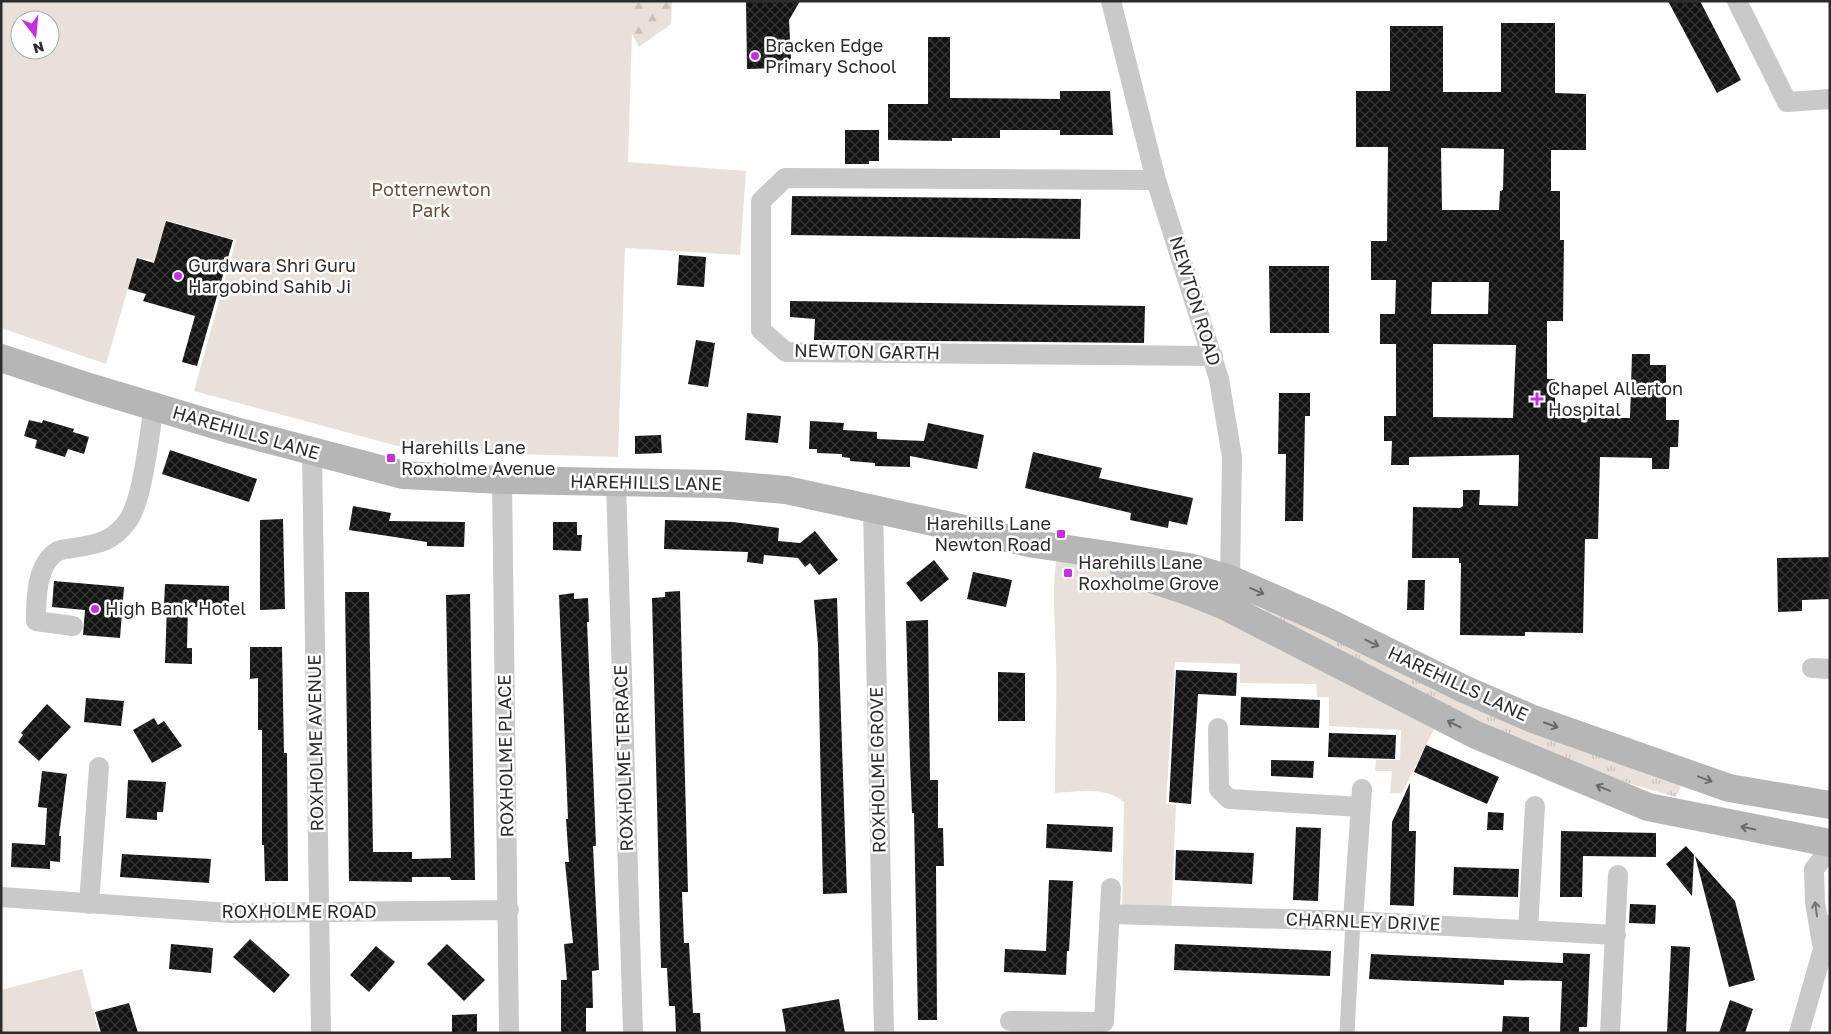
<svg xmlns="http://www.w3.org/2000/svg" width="1831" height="1034" font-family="'Golos Text',sans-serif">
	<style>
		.grass { fill: url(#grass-tufts) }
		.forest { fill: url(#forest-firs) }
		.park { fill: #eae0da; fill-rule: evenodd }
		.building { fill: url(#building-cross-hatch); fill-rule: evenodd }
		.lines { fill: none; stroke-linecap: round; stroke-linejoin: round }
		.pedestrian { stroke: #c9c9c9; stroke-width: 15 }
		.minor { stroke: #c9c9c9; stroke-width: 20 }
		.secondary { stroke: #b6b6b6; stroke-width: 28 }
		.oneway { stroke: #6a6a6a }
		.oneway2 { stroke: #737373 }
		.poi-dot { fill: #c62de5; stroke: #fff; stroke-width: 2 }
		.labels { text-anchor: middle; stroke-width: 5; stroke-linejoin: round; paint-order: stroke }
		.poi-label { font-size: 18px; fill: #2c2c2c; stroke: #fff; text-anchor: start }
		.park-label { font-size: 18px; fill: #684e3a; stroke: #fff }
		.street-label { font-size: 18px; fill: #2c2c2c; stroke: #fff }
	</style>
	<defs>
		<pattern id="grass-tufts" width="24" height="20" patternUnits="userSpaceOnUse" patternTransform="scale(1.25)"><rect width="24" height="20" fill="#eae0da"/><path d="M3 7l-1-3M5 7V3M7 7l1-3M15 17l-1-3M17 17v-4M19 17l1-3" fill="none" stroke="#c9c0bb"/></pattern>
		<pattern id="forest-firs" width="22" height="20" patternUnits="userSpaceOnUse" patternTransform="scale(1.25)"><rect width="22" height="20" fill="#eae0da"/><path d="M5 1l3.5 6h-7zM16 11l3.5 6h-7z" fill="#c9c0bb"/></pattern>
		<pattern id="building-cross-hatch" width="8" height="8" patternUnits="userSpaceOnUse" patternTransform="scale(1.25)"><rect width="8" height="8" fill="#131313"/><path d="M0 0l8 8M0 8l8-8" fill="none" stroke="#363636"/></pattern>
	</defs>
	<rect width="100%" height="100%" fill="#fff"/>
	<path class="grass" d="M1266,608L1683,782L1676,797L1607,777L1522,742L1263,617Z"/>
	<path class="forest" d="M615,1H672L671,24L639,47Z"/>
	<path class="park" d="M1,1H633L628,162L746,171L740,255L625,248L618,457L416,451L194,391L236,240L166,220L154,261L137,257L106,364L1,328ZM20,20H50V50H20Z
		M1058,548L1091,554L1440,717L1402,793H1390L1392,771H1375L1376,760H1400L1401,730L1329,726V697H1317L1316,684L1240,683V664L1175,662L1166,804L1176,805L1171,916L1122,915L1124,802C1105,786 1079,792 1055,793C1055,748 1057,703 1056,659C1055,621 1051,586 1058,548Z
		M82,969L99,1033H1V990Z"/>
	<path class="building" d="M746,1H800L789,20L791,58L785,68L747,69Z
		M1668,1H1700L1741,80L1717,93Z
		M1501,23H1555V93L1586,94V150H1551V191H1560V240H1564L1563,321H1547V379H1555V418H1630L1632,354H1650V365H1666V420H1679L1678,447H1670L1669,469H1652V458L1600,457L1598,539H1585L1583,633L1525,632V636L1460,635L1461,563H1459V558H1412L1413,507L1460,508L1463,506V490H1480L1479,505L1518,506L1519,455L1409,457V465H1391L1392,441H1384V416H1396V344H1380V314H1395L1396,280H1371V241H1387L1388,147H1356V91H1390V26H1443V92H1501ZM1441,148L1504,149L1503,190L1500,191L1499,210H1442ZM1432,282H1489L1488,314H1431ZM1433,344L1516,345L1513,418L1433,417Z
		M928,37H950V98L1060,99V91H1110L1113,135H1060V130H1000V138H952V141L888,140V104H928Z
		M845,130H879V161H869V164H845Z
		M792,196L1081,199L1080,239L791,235Z
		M166,221L233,240L197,366L182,362L195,316L143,301L146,294L128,289L137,258L154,263Z
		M679,255L706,257L704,287L677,285Z
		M1269,266H1329V333H1270Z
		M790,301L1145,306L1144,343L814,340L815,319L790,317Z
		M696,340L715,343L708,387L688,384Z
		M1279,393H1310V416H1305L1303,521H1285L1286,454H1278Z
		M747,413L781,416L778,443L745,440Z
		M29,420L42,423L43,420L74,429L73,432L89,437L84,454L68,449L65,457L35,448L37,440L24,436Z
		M810,421L844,423L843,430L877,432V439L924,441L928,423L984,435L977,469L910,456V467L875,466V463L850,461V458L842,457V454L817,453V449H809Z
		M661,435L662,453L635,454V436Z
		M170,450L257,479L249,502L162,474Z
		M1033,452L1102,468L1099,478L1193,498L1187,525L1169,521L1168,528L1130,520L1131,513L1025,488Z
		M353,506L391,513L389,521L465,522L464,547L427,546V542L349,530Z
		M283,519L285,609L260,610V520Z
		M665,520L733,522L779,528L778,541L800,543L815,531L838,560L819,575L810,563L805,567L798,558L764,555L763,564L747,562L748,552L664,549Z
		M553,522H577V535H582L581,551L553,550Z
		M1830,557V599L1802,600V611L1778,612L1777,558Z
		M934,560L949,579L921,602L906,583Z
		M973,572L1012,580L1006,607L967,599Z
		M1408,580H1425L1424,610H1407Z
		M54,581L124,587L120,638L83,635L85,610L52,607Z
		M165,584L229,586V607H188L187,648H192V664L165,663L167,606H164Z
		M680,591L688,892H682L684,943H689L693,1013H700L701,1033H676L675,1006H669L667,968H661L652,598L665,597V592Z
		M345,592H369L373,852H412V859L451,858L446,595L470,594L475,880H451L450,877H412V882L349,881Z
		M574,593V599L588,598L589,622H587L589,667L596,846H593L599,970L592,971L593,1008H586V1033H561V980H567L564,944L573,943L565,862H569L566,819H568L559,595Z
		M837,598L847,893L823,894L818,645L814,600Z
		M928,620L930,780H938V828H943L944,866H936L937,1020H918L914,813H912L910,763L906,621Z
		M250,647H282L284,753H287L288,881H265L264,845H262V730H258V678L250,679Z
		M1176,670L1237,673L1236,696L1198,694L1191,804L1169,802Z
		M998,672L1025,673V721H998Z
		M1241,697L1320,700L1319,728L1240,725Z
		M86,698L124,701L121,726L84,722Z
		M47,704L71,727L39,761L18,742L23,735L21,733Z
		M154,718L158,725L164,721L182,746L152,763L133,730Z
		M1329,733L1396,735L1395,759L1328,757Z
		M1426,745L1499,777L1487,804L1414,772Z
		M1271,760L1314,761L1313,778L1271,776Z
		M42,771L67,774L59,836H61L60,862L50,861V869L11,867L12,843L45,845L47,808L38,807Z
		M128,780L166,782L163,812H157V820L126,818Z
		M1410,783L1409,831H1416L1414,906L1390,905L1392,822Z
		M1488,812L1504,813L1503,830H1487Z
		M1047,824L1113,827L1112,852L1046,848Z
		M1296,827L1321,828L1318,901L1293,900Z
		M1561,831L1656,833V857L1583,856L1582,897H1560Z
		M1686,846L1694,855L1692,896L1666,864Z
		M1176,850L1254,853L1252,884L1175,880Z
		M122,854L211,859L209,883L120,877Z
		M1695,856L1735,901L1755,980L1729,987Z
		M1454,867L1519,869L1518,897L1453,895Z
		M1049,880L1073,881L1069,951H1067L1066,975L1004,972L1005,949L1046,951Z
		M1630,904L1656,905L1655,924L1629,923Z
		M250,939L290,975L274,993L233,957Z
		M171,944L213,948L211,973L169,969Z
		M447,944L485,980L464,1001L427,964Z
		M1175,944L1331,951L1330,976L1174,970Z
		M376,946L395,962L369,992L350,975Z
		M1671,946L1690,947L1686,1033H1667Z
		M1563,953L1590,954L1587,1027H1579V1033H1560L1562,981L1504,980V985L1369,979L1371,954L1563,963Z
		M839,999L845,1033H786L782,1009Z
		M1730,1000L1753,1009L1745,1033H1719Z
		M129,1003L138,1033H101L95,1012Z
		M477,1014V1033H452V1015Z
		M1503,1016L1529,1017V1033H1502Z"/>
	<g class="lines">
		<path class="pedestrian" d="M1347,1033L1353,921"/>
		<path class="minor" d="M1111,1L1156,180L1219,379L1232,457L1230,579L1228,592
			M1737,1L1787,102L1830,99
			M1156,180L785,178L761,201V330L786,352L1213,356
			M312,453L321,1033
			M502,480L509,1033
			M616,483L633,1033
			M873,507L884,1033
			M73,626L36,621C36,600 36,563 58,551C62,549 69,549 73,548C97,544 111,543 127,522C143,502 149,434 154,407
			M1812,668L1830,669
			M1218,728L1219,789L1229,799L1361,807
			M1,897L230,913L509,910
			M89,904L99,767
			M1111,914L1353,921L1616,935
			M1353,921L1362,789
			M1528,930L1535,806
			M1822,944L1815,902L1814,869L1830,849
			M1010,1021L1104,1022L1111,888
			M1610,1033L1618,875
			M1799,1033L1830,925"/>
		<path class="secondary" d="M1,358L89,387L232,430L403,475L502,480L717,484L786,490L1034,544L1189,567L1230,579L1328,622L1466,690L1533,719L1729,788L1830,805
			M1124,570L1193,593L1225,606L1476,735L1648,807L1830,843"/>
	</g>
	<defs><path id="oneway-shaft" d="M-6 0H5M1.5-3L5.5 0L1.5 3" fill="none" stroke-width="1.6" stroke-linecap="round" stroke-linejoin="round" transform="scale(1.25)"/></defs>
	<g class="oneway">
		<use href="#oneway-shaft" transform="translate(1257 591) rotate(24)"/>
		<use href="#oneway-shaft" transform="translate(1372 643) rotate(26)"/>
		<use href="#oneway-shaft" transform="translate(1454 724) rotate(-153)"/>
		<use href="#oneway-shaft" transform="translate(1551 725) rotate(19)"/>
		<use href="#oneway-shaft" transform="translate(1705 779) rotate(20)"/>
		<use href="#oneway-shaft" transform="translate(1603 788) rotate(-157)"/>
		<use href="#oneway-shaft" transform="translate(1748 828) rotate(-168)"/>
	</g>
	<use class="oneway2" href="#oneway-shaft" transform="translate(1816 909) rotate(-98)"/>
	<g class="poi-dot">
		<circle cx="755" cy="56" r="5"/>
		<circle cx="178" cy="276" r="5"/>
		<path d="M1534.5 391.5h5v5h5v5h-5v5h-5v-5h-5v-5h5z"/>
		<rect x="386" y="453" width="10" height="10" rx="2.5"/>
		<rect x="1056" y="529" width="10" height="10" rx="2.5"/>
		<rect x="1063" y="568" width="10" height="10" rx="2.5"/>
		<circle cx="95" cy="609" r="5"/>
	</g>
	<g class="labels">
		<g class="poi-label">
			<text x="765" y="52">Bracken Edge<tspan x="765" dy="21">Primary School</tspan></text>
			<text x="188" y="272">Gurdwara Shri Guru<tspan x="188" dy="21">Hargobind Sahib Ji</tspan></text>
			<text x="1548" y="395">Chapel Allerton<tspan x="1548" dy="21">Hospital</tspan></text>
			<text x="401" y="454">Harehills Lane<tspan x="401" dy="21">Roxholme Avenue</tspan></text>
			<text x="1051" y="530" text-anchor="end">Harehills Lane<tspan x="1051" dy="21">Newton Road</tspan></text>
			<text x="1078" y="569">Harehills Lane<tspan x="1078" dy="21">Roxholme Grove</tspan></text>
			<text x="105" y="615">High Bank Hotel</text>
		</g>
		<g class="park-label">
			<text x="431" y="196">Potternewton<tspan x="431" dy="21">Park</tspan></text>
		</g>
		<g class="street-label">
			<text transform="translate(1195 301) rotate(73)" y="6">NEWTON ROAD</text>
			<text transform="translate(867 352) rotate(1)" y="6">NEWTON GARTH</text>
			<text transform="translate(246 433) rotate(16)" y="6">HAREHILLS LANE</text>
			<text transform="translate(646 483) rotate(1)" y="6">HAREHILLS LANE</text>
			<text transform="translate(1458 684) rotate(25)" y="6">HAREHILLS LANE</text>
			<text transform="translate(316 743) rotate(-91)" y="6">ROXHOLME AVENUE</text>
			<text transform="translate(506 756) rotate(-91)" y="6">ROXHOLME PLACE</text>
			<text transform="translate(624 758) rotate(-92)" y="6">ROXHOLME TERRACE</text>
			<text transform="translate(878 770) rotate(-91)" y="6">ROXHOLME GROVE</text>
			<text x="299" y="918">ROXHOLME ROAD</text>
			<text transform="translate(1363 922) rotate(2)" y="6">CHARNLEY DRIVE</text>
		</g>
	</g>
	<rect width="1831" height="1034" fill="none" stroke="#2c2c2c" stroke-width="5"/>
	<g transform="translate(35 35) rotate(164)"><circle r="24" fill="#ffffff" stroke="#ababab"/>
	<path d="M0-4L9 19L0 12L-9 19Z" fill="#c62de5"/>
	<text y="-8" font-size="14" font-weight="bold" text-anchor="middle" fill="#2c2c2c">N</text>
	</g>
</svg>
